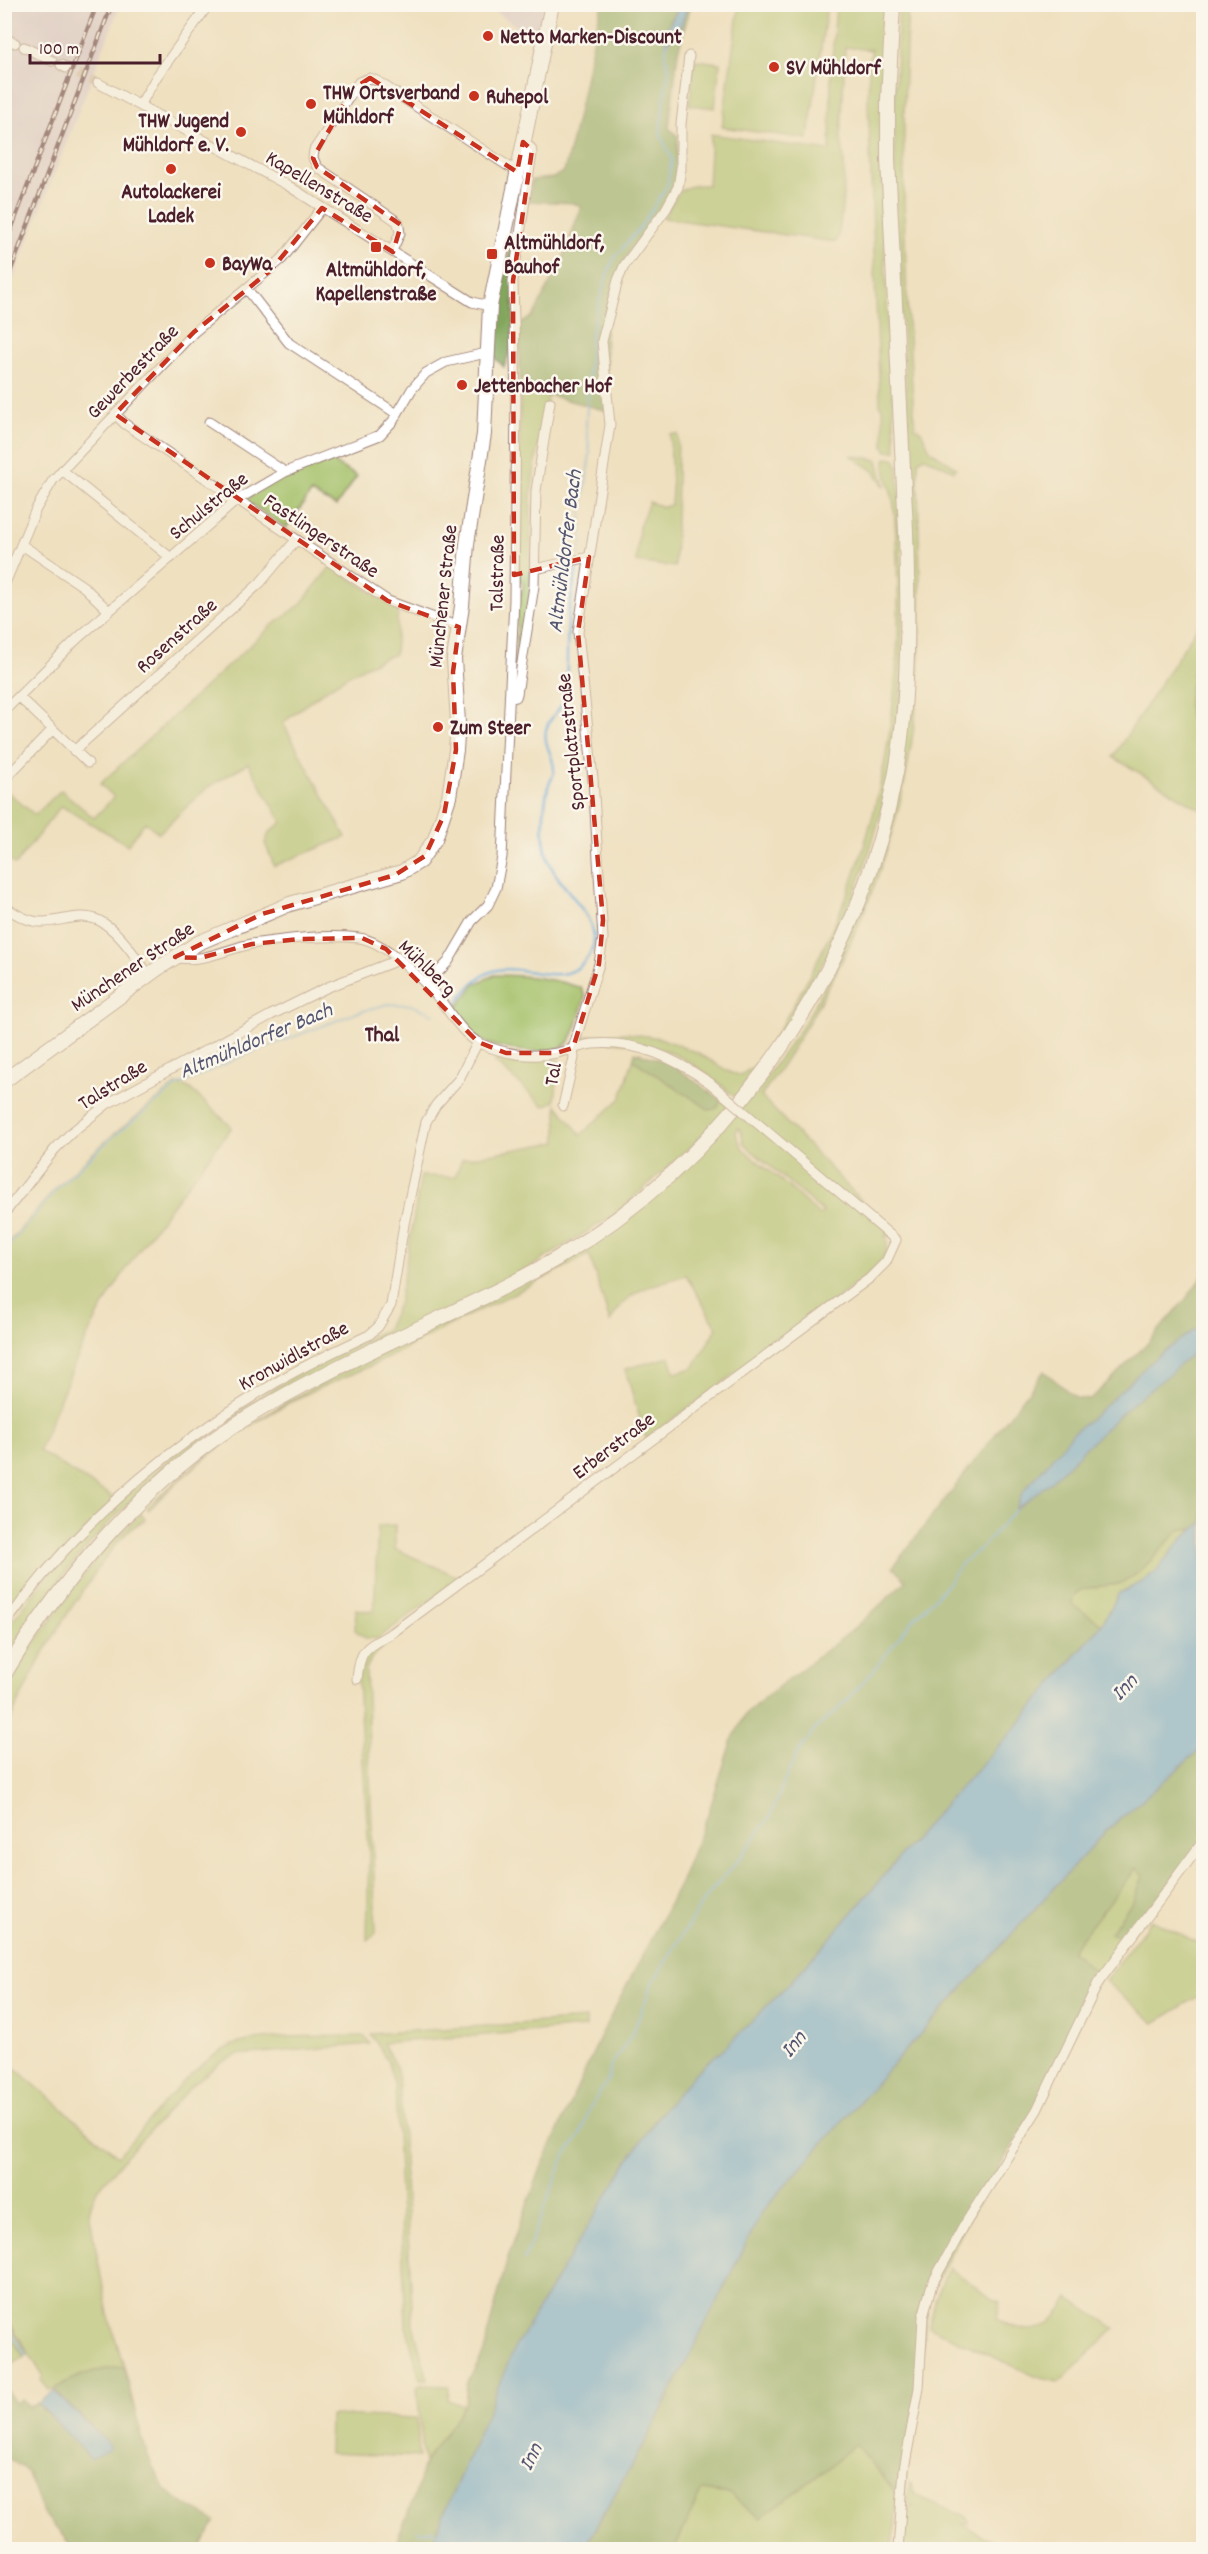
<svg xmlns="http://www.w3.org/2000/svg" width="1208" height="2554" font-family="Dekko,sans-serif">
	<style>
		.industrial { fill: #cfbdcf }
		.green { fill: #a3bf66; stroke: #766f48; stroke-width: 1.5; fill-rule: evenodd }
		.forest { fill: #82a65b; stroke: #666243; stroke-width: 1.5 }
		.water { fill: #62a6d7; stroke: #566281; stroke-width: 1.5 }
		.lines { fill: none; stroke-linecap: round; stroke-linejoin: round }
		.stream { stroke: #62a6d7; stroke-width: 2 }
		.street-tunnel { stroke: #ceb9a2; stroke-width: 9; stroke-dasharray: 9 4.5; stroke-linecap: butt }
		.street-casing { stroke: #9c8076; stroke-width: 11 }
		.secondary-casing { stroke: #9c8076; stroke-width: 16 }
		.street { stroke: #fff; stroke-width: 9 }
		.secondary { stroke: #fff; stroke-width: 14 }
		.rail-casing { stroke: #4a1f2b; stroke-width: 4.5 }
		.rail { stroke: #fbf7ec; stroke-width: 2; stroke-dasharray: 7; stroke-linecap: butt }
		.street-bridge-casing { stroke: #9c8076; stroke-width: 11; stroke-linecap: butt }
		.street-bridge { stroke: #fff; stroke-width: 9 }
		.marked { fill: none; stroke: #c8321e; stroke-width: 4.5; stroke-dasharray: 12 8; stroke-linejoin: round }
		.poi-dot { fill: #c8321e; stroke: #fbf7ec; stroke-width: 2 }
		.labels { text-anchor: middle; stroke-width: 5; stroke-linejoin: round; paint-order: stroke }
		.poi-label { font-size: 21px; font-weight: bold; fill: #4a1f2b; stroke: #fbf7ec; text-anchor: start }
		.street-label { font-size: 21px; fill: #4a1f2b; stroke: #fbf7ec }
		.water-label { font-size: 22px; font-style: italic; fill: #545570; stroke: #fbf7ec }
		.neighbourhood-label { font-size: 22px; font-weight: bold; fill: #4a1f2b; stroke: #fbf7ec }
	</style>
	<rect width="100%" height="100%" fill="#fbf7ec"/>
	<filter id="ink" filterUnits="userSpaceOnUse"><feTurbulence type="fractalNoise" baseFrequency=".0167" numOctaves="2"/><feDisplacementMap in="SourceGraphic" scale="12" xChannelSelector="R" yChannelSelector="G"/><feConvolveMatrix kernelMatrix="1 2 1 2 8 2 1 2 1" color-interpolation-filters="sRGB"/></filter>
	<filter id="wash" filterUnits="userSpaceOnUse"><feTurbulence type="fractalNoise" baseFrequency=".008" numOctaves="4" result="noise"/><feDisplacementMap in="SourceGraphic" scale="24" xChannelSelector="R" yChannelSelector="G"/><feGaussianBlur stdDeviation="1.35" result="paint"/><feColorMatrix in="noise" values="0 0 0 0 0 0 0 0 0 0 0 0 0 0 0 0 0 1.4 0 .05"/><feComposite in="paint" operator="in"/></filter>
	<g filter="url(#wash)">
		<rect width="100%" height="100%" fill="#efe0c0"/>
		<path class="industrial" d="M5,5H120L5,301Z
			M486,5H544L537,41L506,19Z"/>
		<path class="green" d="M815,4L827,6L808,139L722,127L739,5Z
			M836,5H887C877,153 886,302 896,451H887L884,447L883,410L880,404L868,102L869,60L872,50L845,47L841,140C848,171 842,204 839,234L836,242L663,218C678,195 677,184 708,185L711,134L830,151L831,75Z
			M899,5H908C900,145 904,287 915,427L921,431L930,450L956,468L954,471L925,457L918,461C918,543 924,626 916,707C902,851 843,979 761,1096L898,1239L885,1235C893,1253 878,1265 866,1277L646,1439L625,1369L670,1357L675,1373L693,1368L717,1328L686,1275C651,1286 629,1287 610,1322L589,1254C528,1289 463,1316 402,1350C371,1368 335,1380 302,1396C246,1425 192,1464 149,1510L146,1508L211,1451L289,1400L588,1246L647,1203L690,1164L756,1091L800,1030L832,974L884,842L914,605L911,480L896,204L894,115ZM738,1128L741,1131L744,1144L823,1212L819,1215L788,1186L743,1149L736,1134Z
			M695,60L720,63L715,108L689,105Z
			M520,378L548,395L534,471L531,499L530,593L515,686L518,593H522L523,582L519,581Z
			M670,434H678L675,567L636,562L639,527L649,502L663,507L671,505L672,489Z
			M850,455L878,460L885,487L874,471Z
			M331,457L337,465L357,476L336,506L311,493L286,528L247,501V497L285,475Z
			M886,458L895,459L898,466C901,542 905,618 900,694C890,843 827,981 736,1098C709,1074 676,1048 639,1044C622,1042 604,1042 587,1041L583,1040L582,1037L626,1033L660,1038L698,1053L731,1073L741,1075L758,1064C840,935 884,828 896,674C900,619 898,561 894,506C893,494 881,466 886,458Z
			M331,566L398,609L395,654C350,670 319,693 283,723L346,837L274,866L265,843L269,833L282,822L248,763L207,788L159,833L145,822L128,845L61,806L15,865L5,856V790L35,815L61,790L94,818L114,797L100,784L271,626L300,605Z
			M1199,624L1203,627V654L1192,674L1197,736L1203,743V811L1113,757Z
			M494,975C524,975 553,978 581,988L585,996C581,1009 578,1028 570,1040C555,1060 497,1050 478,1039C468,1032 459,1021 455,1010L475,984Z
			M501,1055C519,1061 546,1055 559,1061L555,1101L544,1106L495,1062Z
			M633,1060L717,1108L721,1100L729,1107L694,1144L614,1215L534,1265L227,1422C136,1485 63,1565 5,1658V1630L65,1554L100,1519L193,1438L301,1372L387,1329L399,1302L421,1176L455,1177L462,1159L557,1142V1105L581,1135L621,1098Z
			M177,1084L189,1088L232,1127C183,1192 128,1256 91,1329C71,1368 56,1410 39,1451L114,1498L4,1621V1248L59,1185L108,1139Z
			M141,1513L145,1520C123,1530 109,1554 95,1573C59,1624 28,1675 5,1733V1693L23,1660L71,1591L105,1549Z
			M395,1525V1549L461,1578L377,1639L365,1638L355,1630L356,1609L374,1612L378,1526Z
			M1181,1529H1194L1184,1537L1156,1571L1142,1582L1119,1593L1102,1624L1072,1605C1067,1583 1108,1588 1121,1583C1143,1574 1163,1544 1181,1529Z
			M418,1617L372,1657L366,1670L376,1933L367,1940L369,1852L358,1682L365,1654Z
			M1137,1867L1143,1877L1133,1901L1110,1933L1126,1939L1100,1976L1071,1951Z
			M1151,1920L1203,1945V1993L1155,2023L1105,1981Z
			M586,2019V2027L383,2043L397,2069L401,2106L413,2325L428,2379H420L406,2326L395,2086L387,2060L371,2034Z
			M365,2036L370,2044L238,2055L220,2063L192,2085L127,2155L96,2192L92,2202L89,2212L108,2314L124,2367C101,2368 72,2375 54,2390H49L41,2380L43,2376L5,2314L4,2059L118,2156C146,2125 195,2059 233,2045C264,2034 330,2037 365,2036Z
			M949,2267L991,2298L1001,2302L997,2319C1032,2339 1050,2331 1069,2298L1115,2328L1064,2378L1058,2382L1037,2377L929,2327L935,2300Z
			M5,2336L11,2337L24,2357L12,2365L5,2353Z
			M420,2385L449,2386L448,2400L464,2406L424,2463L417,2388Z
			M330,2415L417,2418L419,2457L329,2453Z
			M855,2444L898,2495L893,2549L674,2550L702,2490L729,2494L760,2518L829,2467Z
			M910,2481L915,2495L968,2518L969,2523L962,2524L1005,2549H903L906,2508L914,2507L907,2503Z"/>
		<path class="forest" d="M602,5H680L670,22L666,45L681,25L688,5H691L678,52L669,128L678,136L676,182L672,196L629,252L605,313L607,411L548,395L520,378L519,325L533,316L537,309L563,258L581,207L573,203L529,201L532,180L553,178L564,171C580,116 587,60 602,5Z
			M510,248L514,252L513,343L504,367L491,354L498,299Z
			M1203,654V743C1179,718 1188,681 1203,654Z
			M635,1052L668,1062L721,1100L717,1108L710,1110L633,1060Z
			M1203,1275V1522L1194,1529H1181C1163,1544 1143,1575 1121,1583C1108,1588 1067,1583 1073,1605L1102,1624L1018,1725L938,1812L835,1933L786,1987L730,2043L694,2074L656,2119L624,2167L556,2282L475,2440L429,2549L393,2550L415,2495L424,2463L464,2406C467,2398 465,2389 468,2382C475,2366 487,2355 487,2336L508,2257L541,2168L601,2035L680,1883L708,1814L731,1742L745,1715L765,1697L855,1628L906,1581L893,1567L1044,1371L1076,1398L1090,1400L1146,1345L1186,1299Z
			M1203,1747V1840L1126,1939L1110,1933L1133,1901L1143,1877L1137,1867L1071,1951L1100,1976L1044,2094L965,2224L929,2298L902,2499L855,2444L829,2467L760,2518L729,2494L702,2490L674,2549L583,2550L651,2431L762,2212L890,2067L1105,1832Z
			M4,2314L28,2354L24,2357L11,2337L5,2336Z
			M124,2367C134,2403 142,2452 161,2483C172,2500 198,2511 215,2521L201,2549H74L43,2513L27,2471L5,2456L4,2386L15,2403L22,2400L29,2407L38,2403L44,2411L109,2449L105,2440L54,2390C74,2374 99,2369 124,2367Z"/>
		<path class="water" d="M680,5H688L681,25L666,45V31Z
			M1203,1324V1343L1171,1373L1130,1405L1049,1483L1015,1510L1023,1492L1073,1433L1095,1415L1156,1357Z
			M1203,1522V1747L1105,1832L890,2067L762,2212L651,2431L583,2549H429L515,2347L624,2167L656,2119L694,2074L730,2043L786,1987L835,1933L938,1812L1018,1725L1102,1624L1119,1593L1142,1582L1156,1571L1184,1537Z
			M54,2392L105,2440L110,2449L91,2459L38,2403Z"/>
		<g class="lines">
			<path class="stream" d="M579,556L582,540L581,520L590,453L586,425L591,333L607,274L615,257L642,225L667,186L672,159L661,136V123L669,67L665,58L667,43
				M456,1004C466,990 478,974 497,970C525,964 562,988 584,962C617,925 558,892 548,859C541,838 543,809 548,787C550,781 554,776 554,770C554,756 543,745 546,730C549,716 563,709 566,695L568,617L578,562
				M4,1251L59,1186L109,1140L177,1086L235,1059L359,1012L388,1004L411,1005L434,1014
				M524,2260L565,2155L581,2135L589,2109L608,2080L611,2065L633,2033L652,1984L705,1898L740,1858L769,1818L796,1755L816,1728L840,1708L873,1671L911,1622L946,1586L962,1563L983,1546L1015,1510
				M4,2320L27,2356
				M417,2530L422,2532L431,2530L436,2532"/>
		</g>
	</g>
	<g filter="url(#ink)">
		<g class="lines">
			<path class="street-tunnel" d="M66,68L98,83"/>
			<defs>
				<path id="street" d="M4,38L15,43
					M24,47L52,61
					M61,65L66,68
					M98,83L287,185L472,302L490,306
					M140,105L157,76L209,4
					M392,251L400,233L398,222L317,167L313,158L314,150L359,82L370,78L377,81L508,166L517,170
					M247,289L289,343L397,414
					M115,414L125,424L388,601L459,627
					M209,422L285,472
					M62,470L171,558
					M22,545L84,587L109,611
					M535,569L589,557
					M4,586L36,509L53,480L194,332L282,259L322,208
					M19,697L88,763
					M511,698L516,697L517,694L534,586L536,491L550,402
					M4,711L78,638L237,500L285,472L380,435L393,421L412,389L426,373L446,362L486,353
					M74,751L260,583L296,540
					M4,780L52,730
					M4,906C15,914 29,923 43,922C61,922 80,912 98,920C119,930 135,957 149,975
					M175,957C199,964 227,949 251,944C285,939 325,934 359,938C386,941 424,981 441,1001C452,1016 464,1036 481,1044C505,1054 531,1058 557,1053C569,1050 580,1046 592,1044C637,1040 674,1058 710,1083
					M426,985L448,962L472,921L488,905L496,888L502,857L514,600L516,400L513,281L532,153L531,148L523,142
					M563,1106L574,1058L573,1048L599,964L603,938L593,779L578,632L610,425L602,341L618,280L624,266L666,209L678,187L681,169V124L689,56
					M4,1214L55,1149L72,1132L107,1104L271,1015L328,987L398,960
					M4,1626C74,1526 170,1445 275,1383C305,1365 337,1350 369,1335L378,1327L391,1305L404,1224L426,1122L436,1105L459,1079L478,1042
					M357,1679C360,1647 366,1648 392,1633L870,1278L886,1262L896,1240L763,1128
					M898,2550L904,2469L919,2388L923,2317L932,2284L965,2224L1037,2110L1098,1983L1204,1840"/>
				<path id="secondary" d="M4,1081L157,969L198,943L290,904L402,872L420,861L435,839L449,797L456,750L458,723L454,659L462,606L467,544L484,434L490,306L552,4
					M4,1675C58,1584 130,1499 217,1437C251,1413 288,1393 325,1374C401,1334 482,1302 556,1259C732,1155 859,972 896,772C910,692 908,611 906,530L888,159V99L893,4"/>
			</defs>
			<use href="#street" class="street-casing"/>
			<use href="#secondary" class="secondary-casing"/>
			<use href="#street" class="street"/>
			<use href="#secondary" class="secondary"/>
			<defs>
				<path id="rail" d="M4,248L97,4
					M4,288L112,4"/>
			</defs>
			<use href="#rail" class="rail-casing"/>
			<use href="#rail" class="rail"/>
			<defs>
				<path id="street-bridge" d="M710,1083L763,1128"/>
			</defs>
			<use href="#street-bridge" class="street-bridge-casing"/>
			<use href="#street-bridge" class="street-bridge"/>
		</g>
	</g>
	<path d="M0 0H1208V2554H0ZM370,78L517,172L523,142L532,150L513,281L514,575L589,557L578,632L603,920L599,964L573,1048L556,1053H506L478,1042L386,949L362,938L300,939L252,944L200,958L175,957L262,914L395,875L425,856L444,815L456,750L453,672L459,627L388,601L115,414L194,332L271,270L322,208L393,252L401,225L317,167L313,158L353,89Z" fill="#efe0c0" fill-opacity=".55" fill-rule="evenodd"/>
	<path class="marked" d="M370,78L517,172L523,142L532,150L513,281L514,575L589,557L578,632L603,920L599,964L573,1048L556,1053H506L478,1042L386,949L362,938L300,939L252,944L200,958L175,957L262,914L395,875L425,856L444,815L456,750L453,672L459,627L388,601L115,414L194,332L271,270L322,208L393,252L401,225L317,167L313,158L353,89Z"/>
	<g class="poi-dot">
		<circle cx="488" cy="36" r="6"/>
		<circle cx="774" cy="67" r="6"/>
		<circle cx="474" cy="96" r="6"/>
		<circle cx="311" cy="104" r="6"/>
		<circle cx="241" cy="132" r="6"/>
		<circle cx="171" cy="169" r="6"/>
		<rect x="370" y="241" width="12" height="12" rx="3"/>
		<rect x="486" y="248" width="12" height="12" rx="3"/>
		<circle cx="210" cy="263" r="6"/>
		<circle cx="462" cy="385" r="6"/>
		<circle cx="438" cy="727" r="6"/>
	</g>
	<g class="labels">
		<g class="poi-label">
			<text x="500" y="43">Netto Marken-Discount</text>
			<text x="786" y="74">SV Mühldorf</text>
			<text x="323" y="99">THW Ortsverband<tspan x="323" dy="24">Mühldorf</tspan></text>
			<text x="486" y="103">Ruhepol</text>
			<text x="229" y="127" text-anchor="end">THW Jugend<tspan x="229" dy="24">Mühldorf e. V.</tspan></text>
			<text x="171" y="198" text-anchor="middle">Autolackerei<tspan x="171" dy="24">Ladek</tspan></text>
			<text x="504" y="249">Altmühldorf,<tspan x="504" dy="24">Bauhof</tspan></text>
			<text x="222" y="270">BayWa</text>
			<text x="376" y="276" text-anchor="middle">Altmühldorf,<tspan x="376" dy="24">Kapellenstraße</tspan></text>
			<text x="474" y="392">Jettenbacher Hof</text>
			<text x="450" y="734">Zum Steer</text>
		</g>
		<g class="street-label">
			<text transform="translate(320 186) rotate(31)" y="7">Kapellenstraße</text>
			<text transform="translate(132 371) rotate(-46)" y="7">Gewerbestraße</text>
			<text transform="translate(208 505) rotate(-39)" y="7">Schulstraße</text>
			<text transform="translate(322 535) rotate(34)" y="7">Fastlingerstraße</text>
			<text transform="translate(496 573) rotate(-89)" y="7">Talstraße</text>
			<text transform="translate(442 596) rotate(-84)" y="7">Münchener Straße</text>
			<text transform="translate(176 635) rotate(-42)" y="7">Rosenstraße</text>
			<text transform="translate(570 742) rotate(-96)" y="7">Sportplatzstraße</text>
			<text transform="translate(132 966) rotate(-34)" y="7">Münchener Straße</text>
			<text transform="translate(428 967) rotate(44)" y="7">Mühlberg</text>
			<text transform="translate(552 1074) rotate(-79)" y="7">Tal</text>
			<text transform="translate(112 1084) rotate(-32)" y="7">Talstraße</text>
			<text transform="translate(293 1355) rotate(-29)" y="7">Kronwidlstraße</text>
			<text transform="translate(613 1445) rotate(-37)" y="7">Erberstraße</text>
		</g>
		<g class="water-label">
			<text transform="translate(563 551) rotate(-83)" y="8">Altmühldorfer Bach</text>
			<text transform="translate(255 1039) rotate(-23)" y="8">Altmühldorfer Bach</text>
			<text transform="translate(1123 1686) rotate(-47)" y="8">Inn</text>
			<text transform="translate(792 2043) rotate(-51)" y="8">Inn</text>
			<text transform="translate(529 2456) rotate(-64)" y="8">Inn</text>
		</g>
		<g class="neighbourhood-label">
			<text x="382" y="1041">Thal</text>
		</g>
	</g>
	<rect width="1208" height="2554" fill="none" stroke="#fbf7ec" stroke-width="24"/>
	<path d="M30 54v9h130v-9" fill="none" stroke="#4a1f2b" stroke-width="3"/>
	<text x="39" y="54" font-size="18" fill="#4a1f2b" stroke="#fbf7ec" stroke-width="4.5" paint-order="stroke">100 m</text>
</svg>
